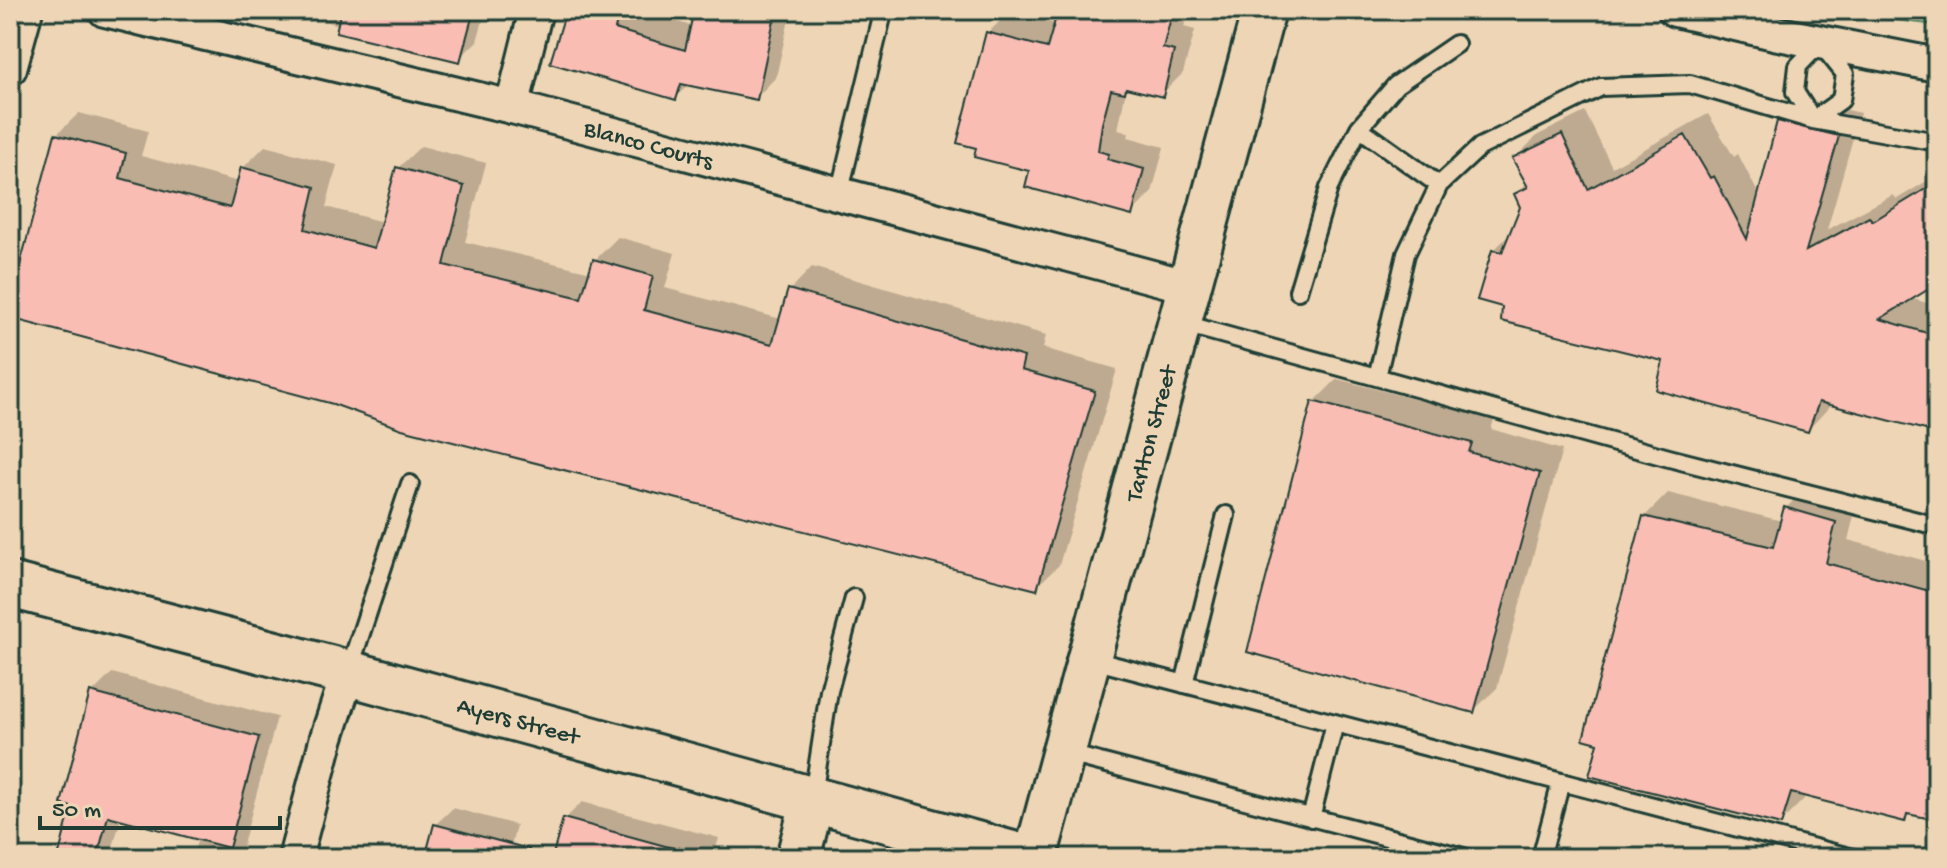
<svg xmlns="http://www.w3.org/2000/svg" width="1947" height="868" font-family="'Gochi Hand',sans-serif">
	<style>
		.green { fill: #a3d99c; stroke: #618b68; stroke-width: 2 }
		.shadow { fill: #0003 }
		.building { fill: #f9bdb4; stroke: #1f3d34; stroke-width: 2 }
		.lines { fill: none; stroke-linecap: round; stroke-linejoin: round }
		.service-casing { stroke: #1f3d34; stroke-width: 22 }
		.minor-casing { stroke: #1f3d34; stroke-width: 38 }
		.tertiary-casing { stroke: #1f3d34; stroke-width: 48 }
		.secondary-casing { stroke: #1f3d34; stroke-width: 50 }
		.service { stroke: #edd5b5; stroke-width: 16 }
		.minor { stroke: #edd5b5; stroke-width: 32 }
		.tertiary { stroke: #edd5b5; stroke-width: 42 }
		.secondary { stroke: #edd5b5; stroke-width: 44 }
		.labels { text-anchor: middle; stroke-width: 6; stroke-linejoin: round; paint-order: stroke }
		.street-label { font-size: 24px; fill: #1f3d34; stroke: #edd5b5 }
	</style>
	<rect width="100%" height="100%" fill="#edd5b5"/>
	<filter id="ink" filterUnits="userSpaceOnUse"><feTurbulence type="fractalNoise" baseFrequency=".0125" numOctaves="2"/><feDisplacementMap in="SourceGraphic" scale="16" xChannelSelector="R" yChannelSelector="G"/><feConvolveMatrix kernelMatrix="1 2 1 2 8 2 1 2 1" color-interpolation-filters="sRGB"/></filter>
	<g filter="url(#ink)">
		<path class="green" d="M1822,10H1937V25L1830,12Z"/>
		<path class="shadow" d="M206,10H241L233,17Z
			M286,10H486L477,41L459,59Z
			M572,10H638L691,26L696,10H791L776,77L756,98L689,84L676,97L566,15Z
			M1060,10H1188L1184,27L1195,30L1183,73L1162,94L1129,86L1126,89L1118,130L1129,133L1128,137L1164,147L1152,192L1131,214L1031,170L988,33L1009,12L1056,24Z
			M1802,99L1860,113L1827,230L1893,195L1897,199L1937,175V282L1910,298L1937,306V431L1832,404L1808,430L1666,360L1504,306L1493,251L1513,231L1522,207L1516,194L1528,182L1515,158L1538,135L1585,112L1612,167L1708,114L1734,157L1738,154L1760,197L1779,122Z
			M79,113L148,131L141,156L239,182L243,168L265,146L337,165L326,207L383,222L398,168L421,146L486,163L465,242L591,272L595,260L618,237L675,253L665,288L781,319L790,290L812,267L1046,335L1043,348L1117,369L1059,565L1036,587L10,316L56,135Z
			M1337,379L1494,420L1491,429L1562,450L1497,688L1473,711L1314,402Z
			M1809,485L1858,499L1848,540L1937,564V812L1931,817L1911,813L1904,820L1805,794L1804,799L1780,823L1644,517L1668,493L1782,521L1786,508Z
			M10,654L23,658L19,675L10,672Z
			M112,673L277,717L240,856L248,858H192L198,838L121,818L110,858H60L74,805L92,693Z
			M10,677L18,679L10,706Z
			M582,802L719,838L713,858H554L565,819Z
			M453,808L516,825L510,851L538,858H427L435,825Z"/>
		<path class="building" d="M341,10H474L460,62L336,32Z
			M593,10H620L615,29L685,50L694,10H776L757,100L681,84L676,100L550,63L565,14L590,22Z
			M1058,10H1173L1163,48L1174,51L1163,97L1126,88L1125,93L1111,90L1102,124L1098,151L1109,154L1107,159L1144,169L1132,216L1025,187L1029,171L974,157L976,148L957,143L986,32L1047,48Z
			M1777,121L1839,136L1806,251L1869,217L1873,221L1937,182V284L1880,319L1937,336V433L1819,402L1808,432L1656,390L1663,361L1501,321L1502,307L1477,300L1492,250L1502,252L1520,207L1514,194L1528,187L1512,158L1562,134L1588,189L1685,135L1710,178L1714,176L1747,239Z
			M55,134L126,153L120,178L230,208L241,167L315,187L305,229L374,248L396,167L464,186L444,265L581,298L593,259L653,276L644,310L772,344L788,289L1024,357L1021,370L1095,391L1037,590L402,429L333,404L10,318V302Z
			M1312,401L1472,443L1469,452L1540,473L1474,713L1247,652Z
			M1784,507L1836,522L1826,563L1937,593V802L1932,819L1907,814L1905,822L1791,793L1781,825L1589,776L1598,743L1583,739L1643,516L1773,547Z
			M90,692L259,737L229,848L108,816L97,858H58L71,807L61,804Z
			M563,818L680,850L679,858H552Z
			M434,824L529,849L528,858H425Z"/>
		<g class="lines">
			<defs>
				<path id="service" d="M1820,43L1845,74L1841,100L1813,120L1795,92L1798,66Z
					M1359,128L1396,85L1456,44
					M839,194L883,13
					M1298,291L1329,188L1359,128L1439,185
					M1181,323L1669,458L1937,526
					M1377,377L1406,254L1439,185L1480,147L1601,87L1690,84L1813,120L1937,142
					M1089,659L1853,858
					M348,673L410,484
					M1184,684L1226,515
					M1065,753L1467,858
					M813,796L829,691L854,598
					M1311,818L1335,723
					M1541,858L1561,782"/>
				<g id="minor">
					<path id="s1" d="M105,10L512,107L1190,287"/>
					<path d="M1675,10L1774,33L1937,65"/>
					<path d="M10,68L26,10"/>
					<path d="M512,107L536,10"/>
					<path d="M295,858L327,737L348,673"/>
				</g>
				<g id="tertiary">
					<path d="M798,858L813,799"/>
					<path id="s2" d="M1035,858L1264,10"/>
				</g>
				<g id="secondary">
					<path id="s3" d="M10,585L348,673L1027,858"/>
				</g>
			</defs>
			<use href="#service" class="service-casing"/>
			<use href="#minor" class="minor-casing"/>
			<use href="#tertiary" class="tertiary-casing"/>
			<use href="#secondary" class="secondary-casing"/>
			<use href="#service" class="service"/>
			<use href="#minor" class="minor"/>
			<use href="#tertiary" class="tertiary"/>
			<use href="#secondary" class="secondary"/>
		</g>
	</g>
	<g class="labels">
		<g class="street-label">
			<text dy="8" stroke="none"><textPath href="#s1" startOffset="560">Blanco Courts</textPath></text>
			<text dy="8" stroke="none"><textPath href="#s2" startOffset="440">Tarlton Street</textPath></text>
			<text dy="8" stroke="none"><textPath href="#s3" startOffset="526">Ayers Street</textPath></text>
		</g>
	</g>
	<rect width="1947" height="868" fill="none" stroke="#edd5b5" stroke-width="40"/>
	<rect x="20" y="20" width="1907" height="828" fill="none" stroke="#1f3d34" stroke-width="3" filter="url(#ink)"/>
	<path d="M40 816v12h240v-12" fill="none" stroke="#1f3d34" stroke-width="4"/>
	<text x="52" y="816" font-size="24" fill="#1f3d34" stroke="#edd5b5" stroke-width="6" paint-order="stroke">50 m</text>
</svg>
